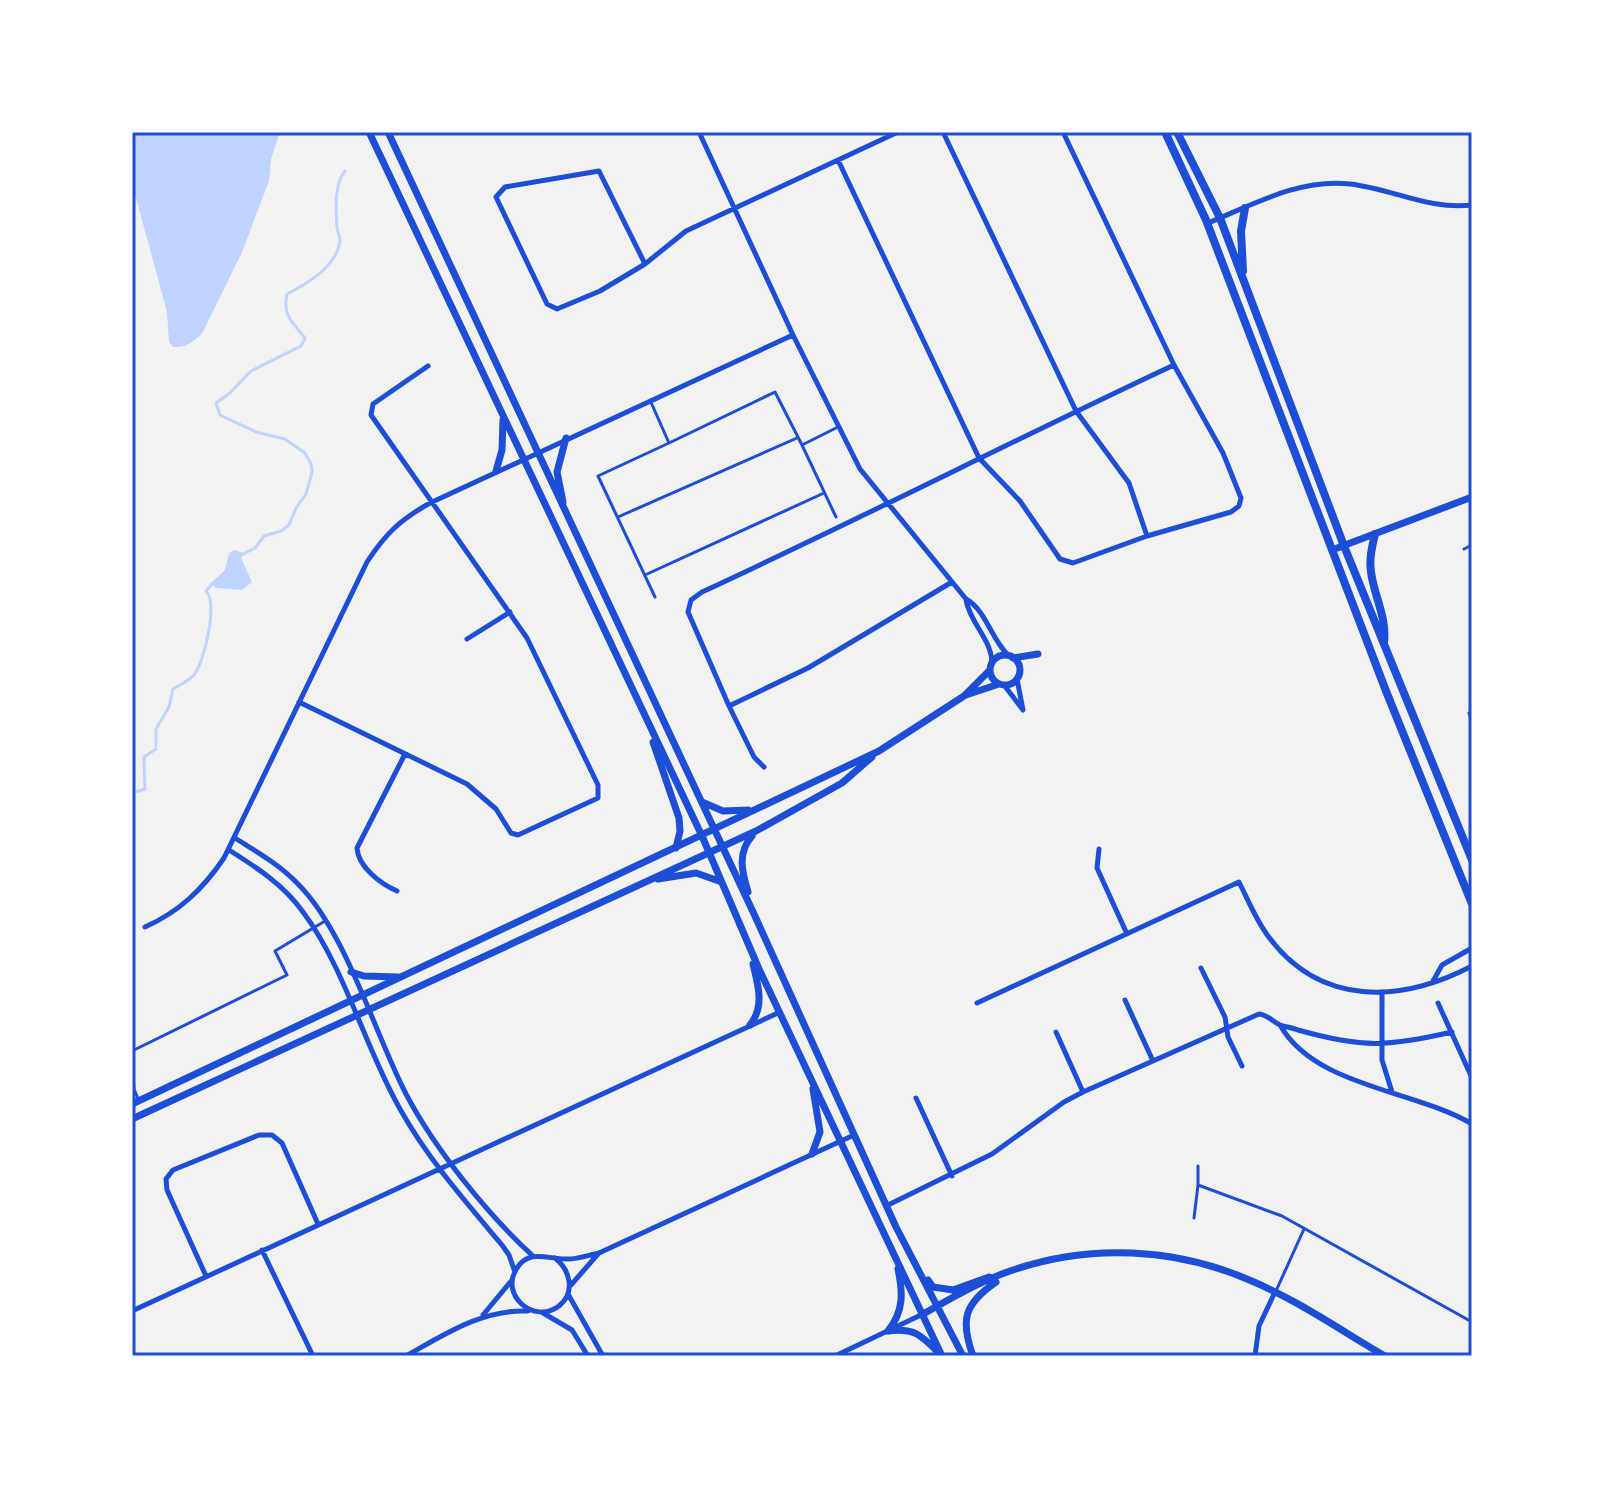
<svg xmlns="http://www.w3.org/2000/svg" width="1604" height="1488" font-family="Literata,serif">
	<style>
		.water { fill: #bfd3fe }
		.lines { fill: none; stroke-linecap: round; stroke-linejoin: round }
		.stream { stroke: #bfd3fe; stroke-width: 3 }
		.service { stroke: #1d4ed8; stroke-width: 3 }
		.minor { stroke: #1d4ed8; stroke-width: 5 }
		.tertiary { stroke: #1d4ed8; stroke-width: 7 }
		.secondary { stroke: #1d4ed8; stroke-width: 8 }
		.neatline { fill: none; stroke: #1d4ed8; stroke-width: 3 }
	</style>
	<rect width="100%" height="100%" fill="#f2f2f2"/>
	<path class="water" d="M132,132H280L271,159L269,181L242,252L203,332C195,341 186,348 173,347L169,342L167,312L132,183Z
		M235,550L243,553L241,558L252,582L242,590L216,588L211,583L225,570L229,553Z"/>
	<g class="lines">
		<path class="stream" d="M241,555L255,548L264,536L281,531L289,525L296,508L306,494L312,472L311,464L305,453L285,439L256,432L220,415L216,403L230,393L251,371L301,346L305,338C293,323 282,315 287,294C307,284 338,266 340,240C340,237 337,230 337,227C336,211 334,184 345,171
			M132,793L145,789L144,757L156,749V729L169,707L173,689C180,685 188,681 194,675C205,660 218,603 206,591L213,583"/>
		<path class="service" d="M650,400L669,443L775,392L802,445L838,427
			M802,445L836,517
			M618,517L797,438
			M1464,549L1472,545
			M645,575L824,493
			M655,597L598,476L669,443
			M1472,712L1469,713L1472,722
			M132,1051L287,975L275,951L325,921
			M132,1058L134,1089L139,1101
			M1198,1185L1282,1216L1472,1322
			M1194,1218L1198,1185V1166
			M1276,1291L1304,1229"/>
		<path class="minor" d="M699,132L793,335L860,469L966,599C986,610 991,639 1008,655
			M943,132L1076,411L1129,483L1147,536
			M838,160L979,458L1020,501L1060,559L1073,563L1147,536L1231,512L1239,506L1241,498L1223,453L1174,365L1063,132
			M1208,223C1252,205 1300,178 1350,184C1393,189 1428,210 1472,205
			M645,264L599,171L505,187L496,197L547,304L557,309L600,291L645,264L686,231L898,132
			M952,582L808,668L729,706L688,612L691,600L702,592C860,519 1016,439 1174,365
			M966,600C970,623 991,639 992,662
			M467,639L510,612
			M1004,685L1023,710L1017,679
			M299,702L467,784L496,809L511,833L518,835L598,798V785L527,638L371,415L373,404L428,366
			M729,706L754,757L764,767
			M235,838C257,852 280,865 298,884C346,932 374,1032 406,1094C435,1149 487,1214 533,1256
			M1099,849L1097,868L1127,934
			M229,850C256,867 284,885 303,912C345,968 365,1048 400,1109C428,1159 465,1201 502,1245L509,1255L515,1272
			M397,891C381,884 358,867 357,848L405,754
			M145,927C179,912 203,889 224,858L367,562C386,533 400,520 430,503L793,335
			M1201,968L1225,1017L1228,1037L1242,1066
			M1432,983L1442,965L1472,948
			M1382,992V1060L1392,1092
			M1125,1000L1153,1061
			M977,1003L1239,882C1248,900 1256,920 1268,936C1320,1007 1401,1003 1472,966
			M1438,1003L1472,1078
			M1280,1025C1315,1087 1415,1090 1472,1124
			M1056,1032L1083,1092
			M916,1098L952,1176
			M886,1206L992,1154L1064,1102L1083,1092L1259,1014C1268,1015 1272,1021 1280,1025C1286,1027 1293,1028 1298,1030C1362,1048 1387,1047 1452,1032
			M262,1250L313,1356
			M555,1258C570,1270 576,1292 559,1306C534,1325 499,1295 517,1268C530,1248 549,1260 568,1259C578,1259 589,1255 599,1253L854,1135
			M206,1276L167,1190L166,1179L173,1170L259,1135H272L282,1143L318,1224
			M571,1285L598,1254
			M568,1294L603,1356
			M132,1311L780,1012
			M543,1313L572,1330L588,1356
			M483,1315L512,1280
			M406,1356C445,1334 483,1309 528,1311
			M835,1356L923,1314
			M1255,1356L1259,1326L1275,1292"/>
		<path class="tertiary" d="M369,132L702,836L759,969L942,1356
			M388,132L754,914L896,1227L963,1356
			M496,471L502,450L503,420
			M563,502L557,472L566,438
			M1332,550L1472,497
			M990 670a15 15 0 1 1 30 0a15 15 0 1 1-30 0Z
			M1013,658L1038,654
			M966,695L999,684
			M653,742L679,818L680,831L676,848
			M702,802L723,811L748,810
			M658,879L696,873L719,881
			M748,892C742,872 737,853 752,836
			M351,972L364,976L398,977
			M750,1025C765,1006 758,985 753,964
			M132,1104L879,751L964,696L990,670
			M132,1119L756,831L842,783L872,757
			M812,1154L820,1132L813,1089
			M928,1280L933,1287L953,1290L989,1277
			M923,1314C952,1298 984,1279 1016,1269C1091,1244 1174,1248 1247,1279C1296,1299 1340,1330 1385,1356
			M888,1331C904,1311 903,1293 898,1269
			M888,1331C914,1328 920,1334 938,1352
			M973,1356C960,1320 964,1304 996,1282"/>
		<path class="secondary" d="M1165,132L1206,220L1386,691L1472,904
			M1177,132L1220,218L1344,546L1472,860
			M1243,271L1241,231L1245,208
			M1375,534C1372,547 1369,559 1371,572C1374,596 1387,617 1384,642"/>
	</g>
	<rect width="1604" height="1488" fill="none" stroke="#ffffff" stroke-width="268"/>
	<rect x="134" y="134" width="1336" height="1220" class="neatline"/>
</svg>
